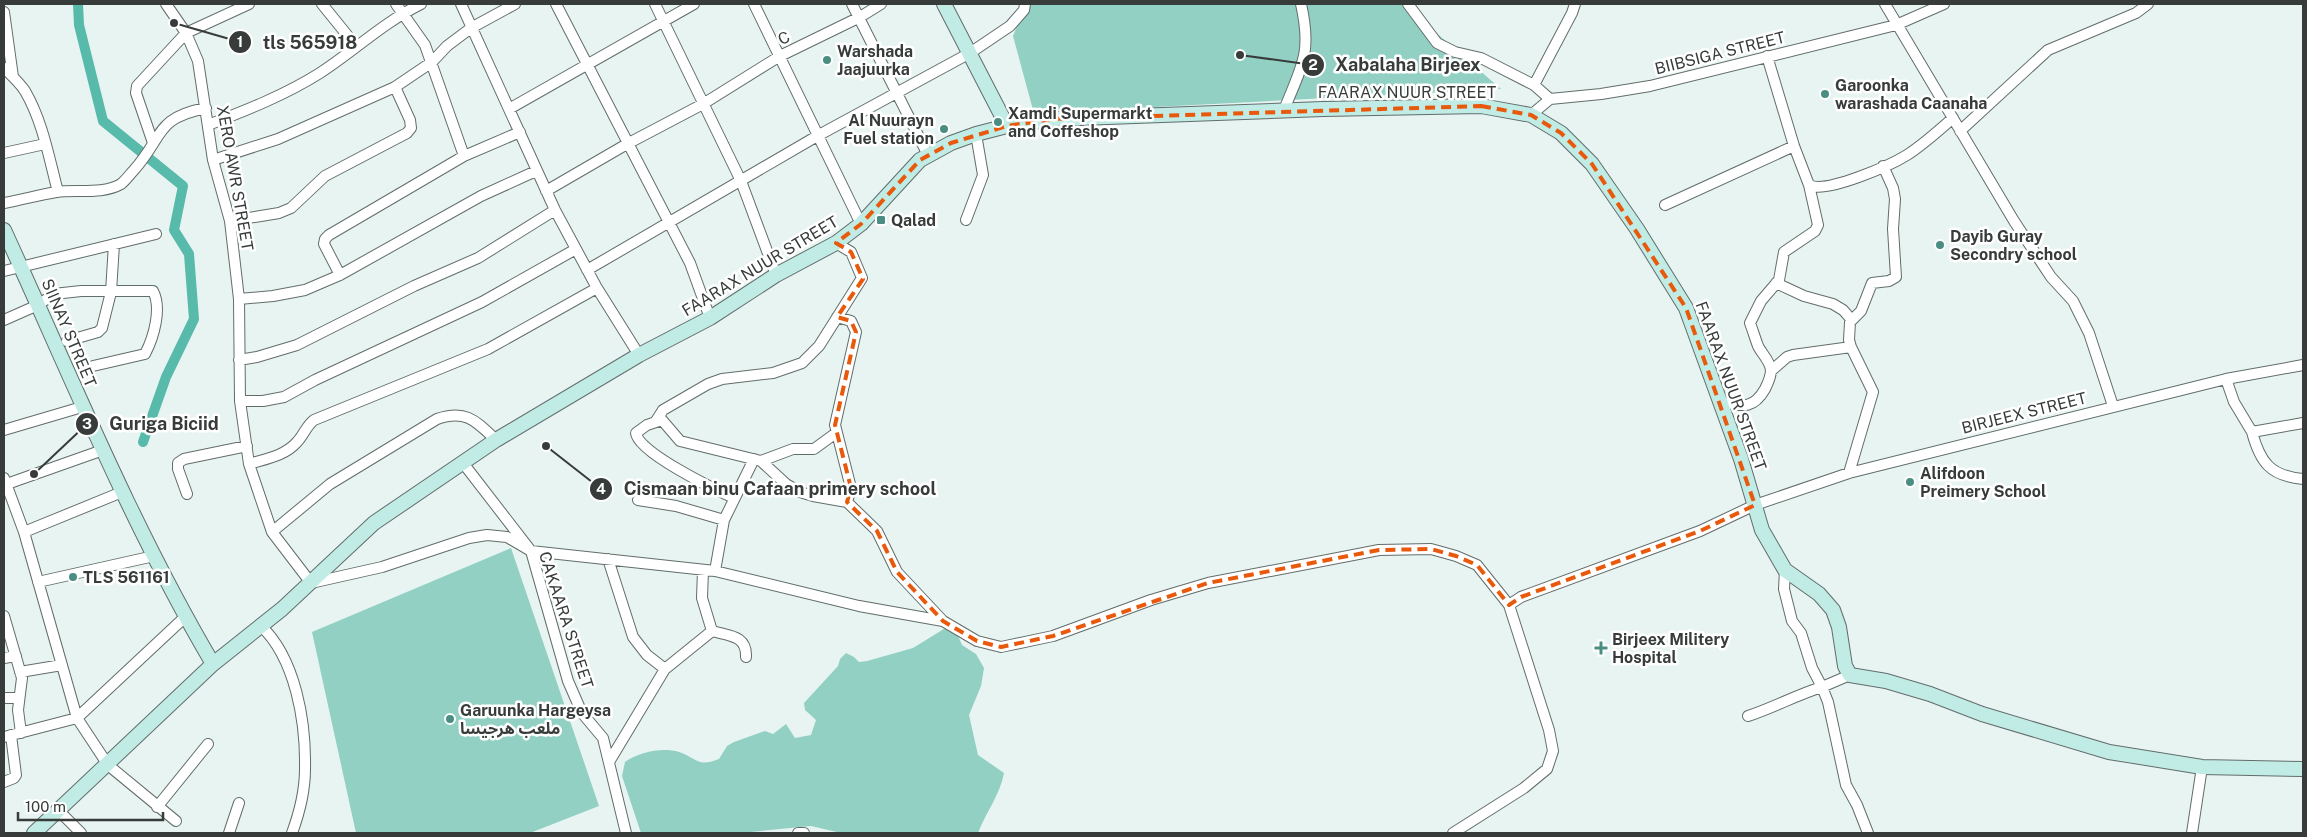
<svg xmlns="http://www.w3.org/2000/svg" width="2307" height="837" font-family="'Public Sans','Noto Sans Arabic',sans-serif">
<rect width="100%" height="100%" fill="#e8f4f2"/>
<path fill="#92d0c4" d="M1023,4H1403L1501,89L1135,108L1033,110L1013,36L1024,10Z
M511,548L599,806L530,833H356L312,632Z
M947,627L955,629L962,645L976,654L984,668L981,686L969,715L978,755L1004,773C1000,795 986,812 978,833H841L811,826L740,833H641L622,776L625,762C639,752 663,747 679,752C696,757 696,768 719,759L727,746L734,742L765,731L773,734L786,724L795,738L811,735L816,720L805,710L804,703L838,666L840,659L846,653L854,657L859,662L867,661L913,648Z"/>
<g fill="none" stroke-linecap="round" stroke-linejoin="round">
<path stroke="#57baab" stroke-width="10" d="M78,4L79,25L103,121L183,186L174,230L189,254L194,319L166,377L143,442"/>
<defs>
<path id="street" d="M166,4L186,33L198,61L213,160L230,221L239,299L240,401L249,464L272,532L311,583L382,567L469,538L487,535L507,537L531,551L715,571L859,606L943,621L977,641L1001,647L1053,636L1151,600L1208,583L1379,550L1431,549L1456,556L1477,565L1509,605L1549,730L1553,751L1547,769L1524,788L1453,833
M322,4L356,46
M396,4L425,45L464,156
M461,4L555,210L597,288L639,355
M556,4L690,263L710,318
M655,4L741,181L776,275
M754,4L861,224
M852,4L928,155
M1408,4L1437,43L1455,52L1481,58L1534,85L1550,99
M1885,4L2014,221L2051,277L2073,301L2089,333L2113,406
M4,12L13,77
M4,68C11,75 20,83 25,91C43,122 49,158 58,192
M1534,85L1572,13L1575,4
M1550,99L1601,94L1650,86L1896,25L1944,4
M509,109L694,4
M1284,110C1302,65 1312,53 1301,4
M1531,115L1550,99
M208,125C247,110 285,95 320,73C354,51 384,22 421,4
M1960,131L2048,50L2136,13L2148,4
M153,143L136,93L137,86L186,33L249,4
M4,153L45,144
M213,160L278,139L395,87L432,62L447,46L471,28L515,4
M1809,185C1826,194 1891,165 1907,155C1924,144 1938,131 1953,118
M546,191L627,144L703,104L780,56L860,17L881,4
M4,203C21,200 39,195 56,192C76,189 102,195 121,184C126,180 130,174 134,170C164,136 155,118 206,108
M1665,205L1794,146
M966,220L983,175L976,134
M230,221L279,213L291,208L325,176L407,133L411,128L410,120L395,87
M587,270L819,135L970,53L1010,26L1024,10L1025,4
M4,271L156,234
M340,275L324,244L325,239L329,235L464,156L520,132
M1776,283L1804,296L1833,304L1843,310L1851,319
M239,299L273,296L305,290L340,275L481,196L536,171
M837,317L851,321L856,332L835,425L851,488L847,502
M4,320L38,305L54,294L81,291H153C162,308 154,337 145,354L93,366
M67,341L98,332L102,328L111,292L114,244
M239,360L257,357L297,345L414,286L478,258L555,210
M1771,371L1787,357L1793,355L1851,347
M2226,379L2234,402L2252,432L2303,423
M240,401H263L284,397L315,380L482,302L576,249
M1721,402C1742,406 1753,410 1765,389C1768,383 1771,377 1771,370C1770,361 1762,354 1758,346C1755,338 1753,331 1750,323L1761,301L1779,280L1784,252L1815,231L1818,225L1809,185L1794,146L1767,56
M656,421L663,410L708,384L722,379L773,373L802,363L819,346L862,278L851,252L836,243
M4,430L82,407
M2252,432C2260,462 2270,476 2303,479
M761,461L793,449H814L836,433
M463,463L531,551L568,681L582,713L603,738L626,833
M249,464C265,459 285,456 297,442C304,435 306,426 314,420L488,349L597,288
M1849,473L1873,392L1851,347L1849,340L1850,322L1861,311L1872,283L1889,281L1896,277L1893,229L1895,199L1893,188L1883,166
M4,478L24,532L77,718L108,765L176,821
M4,485L103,450
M187,494L178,469V463L184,459L247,446
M734,498C716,490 637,452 636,433L647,425L662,420L680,441L761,461L786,484L800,492L813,496L847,502L877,531L897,572L943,621
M638,500L676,506L724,520
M24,532L122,492
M272,532L330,484L437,419C466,409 476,421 496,440
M608,559L633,637L647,655L665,669
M715,571L724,520L754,459
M38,582L154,556
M1509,605L1521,597L1700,531L1755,505L1849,473L2226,379L2303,365
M4,616L22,678L18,710L21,733
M260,625C296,658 306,723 305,769C305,790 299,814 292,833
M712,631C729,636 747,635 746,657
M4,658L16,656
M20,672L62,665
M1850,675L1822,687L1828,702L1846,785L1857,805L1868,833
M4,698H18
M1748,716C1773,708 1796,695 1822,687L1812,668L1801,633L1792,621L1784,589L1785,570
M4,737L77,718L185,617
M609,762L665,669L712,631L702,598L703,570
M4,782L14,778L16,775L11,735
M157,807L208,744
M59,811L81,833
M229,833L239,803
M798,833H804
M2192,833L2202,767"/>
<path id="secondary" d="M944,4L1007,126
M4,230C71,376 131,525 213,664
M34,833L213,664L282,609L374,523L496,440L639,355L710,318L776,275L836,243L861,224L920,160L951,143L976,134L1007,126L1053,119L1323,109L1481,106L1531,115L1561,133L1592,164L1637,229L1686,308L1741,459L1762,530L1785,570L1819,594L1833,610L1839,627L1845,666L1850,675L1886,681L1930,694L1982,714L2109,752L2202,767L2303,769"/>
</defs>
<use href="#street" stroke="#626d6b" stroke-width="12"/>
<use href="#secondary" stroke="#626d6b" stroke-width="16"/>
<use href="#street" stroke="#fff" stroke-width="10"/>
<use href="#secondary" stroke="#c1ebe5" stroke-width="14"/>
</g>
<path fill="none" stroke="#e8590c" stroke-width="4" stroke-dasharray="10 6" stroke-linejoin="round" d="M1481,106L1531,115L1561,133L1592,164L1686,308L1755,505L1700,531L1521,597L1509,605L1477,565L1456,556L1431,549L1379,550L1208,583L1053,636L1001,647L977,641L943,621L897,572L877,531L847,502L851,488L835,425L856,332L851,321L837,317L863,279L851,252L836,243L861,224L920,160L951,143L1007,126L1053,119Z"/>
<g fill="#4a8e83" stroke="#fff" stroke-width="2">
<circle cx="827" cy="60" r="5"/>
<circle cx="1825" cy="94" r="5"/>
<circle cx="998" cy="122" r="5"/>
<circle cx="944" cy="129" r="5"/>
<rect x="876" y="215" width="10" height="10" rx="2.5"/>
<circle cx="1940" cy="245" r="5"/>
<circle cx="1910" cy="482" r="5"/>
<circle cx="73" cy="577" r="5"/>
<path d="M1598.5 640.5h5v5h5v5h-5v5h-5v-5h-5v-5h5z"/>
<circle cx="450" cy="719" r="5"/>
</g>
<g text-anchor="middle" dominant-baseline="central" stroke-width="5" stroke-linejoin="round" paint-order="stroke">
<g font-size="16" fill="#373c3b" stroke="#fff">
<text transform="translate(784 38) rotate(-27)">C</text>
<text transform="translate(1720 53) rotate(-14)">BIIBSIGA STREET</text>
<text x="1407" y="92">FAARAX NUUR STREET</text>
<text transform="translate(235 178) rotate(80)">XERO AWR STREET</text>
<text transform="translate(760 266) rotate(-31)">FAARAX NUUR STREET</text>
<text transform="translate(69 333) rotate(67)">SIINAY STREET</text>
<text transform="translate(1731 386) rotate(70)">FAARAX NUUR STREET</text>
<text transform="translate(2024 413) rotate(-14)">BIRJEEX STREET</text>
<text transform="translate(566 620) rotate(72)">CAKAARA STREET</text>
</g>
<g font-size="16" font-weight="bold" fill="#373c3b" stroke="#fff" text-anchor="start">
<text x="837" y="51">Warshada<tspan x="837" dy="18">Jaajuurka</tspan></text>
<text x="1835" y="85">Garoonka<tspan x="1835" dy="18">warashada Caanaha</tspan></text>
<text x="1008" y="113">Xamdi Supermarkt<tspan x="1008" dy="18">and Coffeshop</tspan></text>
<text x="934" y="120" text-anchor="end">Al Nuurayn<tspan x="934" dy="18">Fuel station</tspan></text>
<text x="891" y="220">Qalad</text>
<text x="1950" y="236">Dayib Guray<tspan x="1950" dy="18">Secondry school</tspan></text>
<text x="1920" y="473">Alifdoon<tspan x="1920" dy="18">Preimery School</tspan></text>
<text x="83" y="577">TLS 561161</text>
<text x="1612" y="639">Birjeex Militery<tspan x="1612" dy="18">Hospital</tspan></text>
<text x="460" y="710">Garuunka Hargeysa<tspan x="460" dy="18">ملعب هرجيسا</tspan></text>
</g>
</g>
<path fill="none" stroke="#373c3b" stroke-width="2" d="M174 23L240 42M1240 55L1313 65M34 474L87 424M546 446L601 489"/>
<g fill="#373c3b" stroke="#fff" stroke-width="2">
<circle cx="174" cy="23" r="5"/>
<circle cx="1240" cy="55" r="5"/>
<circle cx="34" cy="474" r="5"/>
<circle cx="546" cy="446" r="5"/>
<circle cx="240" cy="42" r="12"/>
<circle cx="1313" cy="65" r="12"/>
<circle cx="87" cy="424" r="12"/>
<circle cx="601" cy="489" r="12"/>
</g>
<g font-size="15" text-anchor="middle" font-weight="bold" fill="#fff">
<text x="240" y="47">1</text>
<text x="1313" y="70">2</text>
<text x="87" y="429">3</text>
<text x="601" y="494">4</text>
</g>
<g font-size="18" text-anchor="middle" font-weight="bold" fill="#373c3b" stroke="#fff" stroke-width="5" stroke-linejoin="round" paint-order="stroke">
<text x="310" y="49">tls 565918</text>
<text x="1408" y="71">Xabalaha Birjeex</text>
<text x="164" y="430">Guriga Biciid</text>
<text x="780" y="495">Cismaan binu Cafaan primery school</text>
</g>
<rect width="2307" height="837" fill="none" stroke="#373c3b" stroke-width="10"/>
<path d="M18 812v8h145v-8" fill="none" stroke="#373c3b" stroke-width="2.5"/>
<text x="25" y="812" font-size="15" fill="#373c3b" stroke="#ffffff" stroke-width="4" paint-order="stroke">100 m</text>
</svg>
